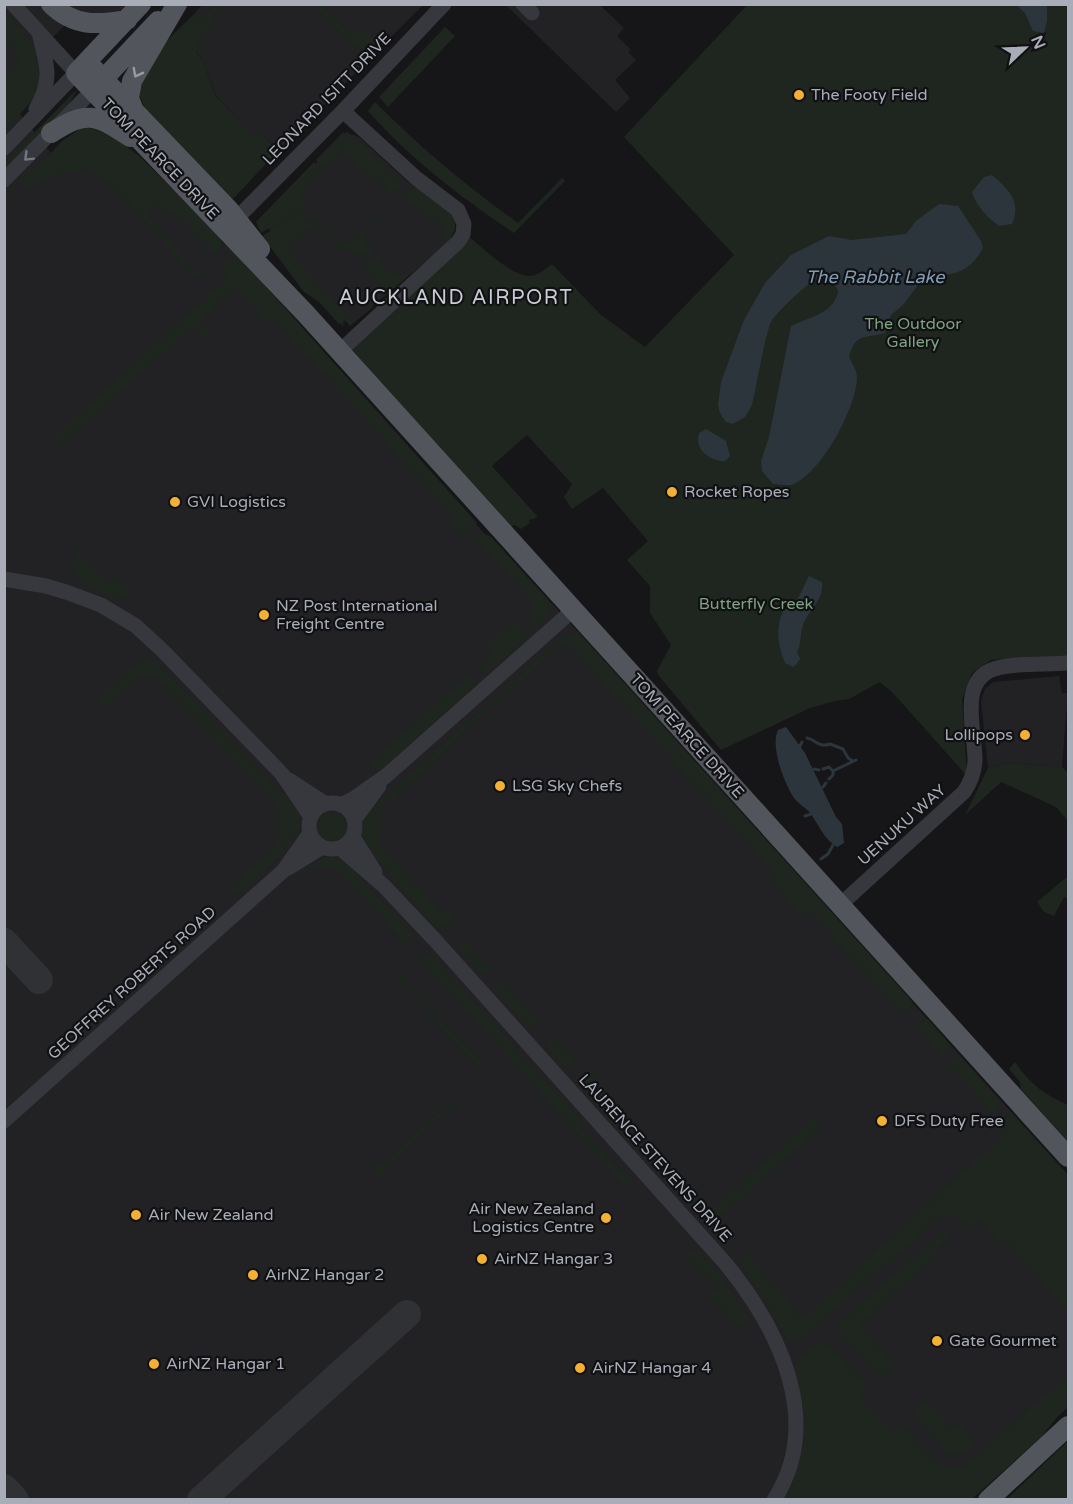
<svg xmlns="http://www.w3.org/2000/svg" width="1073" height="1504" font-family="'Varela Round',sans-serif">
<rect width="100%" height="100%" fill="#161618"/>
<path fill="#222225" d="M203,4L423,5L278,151L260,131L253,137L215,94L203,62L196,50L194,14Z
M5,5H129L112,17L75,16L39,50L40,92L20,114L51,153L62,141L138,155L218,234L222,242L233,250L484,533L491,537L580,634L1068,1175V1407L1058,1416L1041,1437L972,1499L5,1500Z
M506,5H600L624,28L617,36L631,50L628,52L636,60L615,80L630,98L616,112Z
M348,133L359,137L408,182L454,215L455,229L449,242L350,325L338,314L263,222L342,134Z
M1059,676L1062,693H1068L1062,767L1007,763L988,768L981,701L985,689L993,682Z"/>
<path fill="#1e261f" d="M216,5H234L218,7L208,30H203L196,51L203,62L215,95L253,136L260,131L278,151L230,202L147,115L139,94V77L154,53L194,14L201,20Z
M314,5H322L352,34L360,28L382,43L368,58Z
M747,5H1068V656L991,660L972,673L962,699L967,776L893,693L880,682L849,699L835,701L810,708L721,750L659,676L657,671L671,645L650,613V586L627,560L648,541L603,488L572,509L564,497L572,484L527,435L492,466L538,517L529,520L530,523L521,529L515,525L509,527L352,349L469,237C483,248 513,277 530,276C539,275 546,269 552,264L600,314L645,347L734,255L624,137Z
M5,14L10,17L39,51L40,92L5,130V76H6L19,64L17,52L5,39Z
M445,27L455,36L388,107L379,97Z
M75,91L76,92L69,104L11,165L8,160Z
M375,102C419,146 467,187 518,223L562,178L565,181L514,233C462,198 409,158 368,111Z
M83,127C104,129 121,142 138,155L218,234L222,242L221,251L214,256L183,220L155,206L146,214L201,276L195,279L125,199L101,176L84,170L68,172L27,188L20,182L5,197V193L51,153L62,141Z
M344,131L339,156L324,169L316,160Z
M346,131L403,183L388,195L386,193L387,187L366,175L346,154L341,159Z
M314,162L322,171C308,183 295,188 306,207L261,233L256,222Z
M417,186L454,215L455,229L447,243L440,236L445,230L406,199L401,204V197Z
M307,209L334,240L336,239L345,243L351,240L378,215L380,218L364,234C362,243 370,248 375,254L370,258L362,251L355,257L348,249L342,254L304,211Z
M302,212L312,224L287,248L353,322L371,306L368,301L373,307L350,326L345,320L343,322L344,326L338,323L319,302L304,292L262,236Z
M233,250L477,523L463,537L450,522L454,517L273,319L266,323L236,288L200,320L211,334L205,340L193,327L62,445L54,436L227,279L223,271V265L231,257Z
M426,254L429,255L427,259L388,293L380,291L381,286L361,264L367,258L371,262L377,256L392,274L401,276L418,264Z
M484,533L491,537L547,599C552,613 545,619 535,629L527,618L533,613V603L476,539Z
M78,550L108,583L117,575L130,590L127,596L117,600L82,584L76,577L70,563Z
M512,622H516L529,635L487,673L479,666L493,652L486,643Z
M580,634L911,1000L913,1004L904,1014L889,1000L809,911L802,916L769,880L775,874L709,801L507,982L506,981L708,800L568,645L563,644L555,650L382,808L380,846L443,914L448,910L455,919L449,925L436,928L365,846C359,828 358,823 371,809L563,637Z
M148,657L154,660L293,804L299,815L300,833L291,839L279,856L242,891L234,892L229,887L279,843V805L154,676L138,677L105,707L102,709C98,705 97,699 100,695L141,659Z
M470,674L477,683L379,772L368,763Z
M1007,763L1062,767L1068,773V821L1056,807L1001,782L965,815L988,768Z
M317 827a15 15 0 1 1 30 0a15 15 0 1 1-30 0Z
M323,857H333L346,862L413,935L405,943L335,867L314,868L311,870L308,867Z
M1068,876V899L1064,897L1054,916L1044,912L1037,902Z
M464,938L492,970L481,974L458,949Z
M430,954L436,959L581,1120L582,1131L621,1172H625L634,1180L626,1188L420,959L424,955Z
M406,974L410,976L405,981L484,1066L480,1070L402,984L396,988V981Z
M500,979L540,1022V1023L528,1027L494,990Z
M928,1019L951,1046L949,1050L937,1061L935,1059L941,1054L915,1025Z
M551,1035L574,1059L578,1057L579,1059L571,1065L565,1066L547,1047Z
M961,1057L999,1100V1104L992,1112L987,1114L986,1106L952,1068L945,1073L944,1071L955,1059Z
M1015,1062C1029,1083 1045,1095 1068,1105V1142L1021,1089L1020,1082L1009,1069Z
M592,1069L596,1072L591,1078L640,1132L642,1135L634,1144L582,1087V1079Z
M454,1099L457,1103L383,1170L388,1176L384,1177L377,1175L372,1167L374,1160L380,1166Z
M1011,1113L1068,1175V1311L1004,1239L1000,1243L981,1221L975,1226L969,1227C957,1212 944,1214 930,1225L802,1339L792,1342L786,1338L763,1296L740,1262L747,1253L786,1296L801,1319L996,1142L1002,1135L996,1127Z
M814,1117L821,1127L718,1220L732,1236L723,1245L707,1225V1216L710,1211Z
M648,1143L701,1201L692,1209L642,1152Z
M943,1230L947,1232L949,1236L934,1251L937,1255L860,1325L895,1365L886,1375L879,1376L842,1337L839,1327L842,1321Z
M678,1248L704,1257L727,1284L748,1318L739,1328L709,1295L718,1288Z
M818,1343H825L830,1347L867,1385V1390L860,1396L892,1431L902,1424C914,1436 940,1472 957,1468C961,1468 966,1464 970,1462L1068,1375V1407L1058,1416L1041,1437L972,1499H785C800,1471 807,1441 803,1408C802,1397 794,1377 796,1366C797,1356 810,1349 818,1343Z
M926,1399L953,1429L960,1424L974,1439L975,1443C966,1452 959,1460 946,1451L914,1416L915,1411Z
M1068,1441V1499L1006,1500Z"/>
<path fill="#2c353c" d="M1017,5H1047V21L1044,33L1033,31L1025,13Z
M992,175C1008,189 1022,201 1012,224L999,226C987,217 977,207 972,192L984,177Z
M939,204L958,206L981,241L983,248C969,274 952,275 924,277L904,304L891,315L885,333C864,339 856,332 849,357C852,363 857,371 857,378C856,408 821,475 791,485C786,486 778,484 773,484L762,471L761,461L769,437L791,326C808,318 837,312 838,290C834,283 829,277 820,278C811,279 773,315 770,324C762,350 758,379 752,405L745,417L733,424L726,422L720,413L718,405L721,382L744,320L765,283L791,255L829,236L852,240L906,234L916,221Z
M706,429L726,441L730,456L725,461C709,461 694,449 699,433Z
M809,576L822,582C824,603 806,610 802,629C800,638 801,644 797,652L800,659L796,665L793,667L785,663C778,646 775,629 783,611C799,603 801,591 809,576Z
M786,727L805,753L836,817L842,824L844,843L837,847C825,840 819,826 811,814C806,807 798,804 794,798C784,783 770,746 778,730Z"/>
<g fill="none" stroke-linecap="round" stroke-linejoin="round">
<path stroke="#2c353c" stroke-width="3" d="M807,738C817,740 818,748 830,744L843,749L848,758L853,761
M800,746L802,742
M814,769L819,770
M823,769L829,767L833,771
M829,779L833,775V771L856,760
M823,787L826,783
M805,816L811,814
M821,859L828,854L833,845"/>
<path stroke="#303135" stroke-width="28" d="M4,942L39,980
M4,1488L15,1500
M201,1500L407,1314"/>
<path stroke="#37383d" stroke-width="15" d="M523,4L532,13
M36,109C52,81 48,67 40,37
M4,148L76,73L13,4
M4,180L93,90
M236,219L343,111L444,4
M340,351L458,242L463,234L464,224L458,210L416,178L343,111
M4,579L46,586L66,592L101,605L136,626L163,651L282,774L311,817
M289,780L326,804
M309 826a23 23 0 1 1 46 0a23 23 0 1 1-46 0Z
M341,805L356,797L386,776L573,610
M354,820L379,786
M353,837L375,872
M340,848L384,886L434,939L726,1264C778,1328 825,1421 774,1500
M288,868L322,847
M840,905L964,792C970,783 974,773 975,762C976,734 957,681 994,669C1017,662 1045,665 1068,663
M4,1121L283,871L310,833"/>
<path stroke="#53555c" stroke-width="20" d="M51,4C74,27 97,25 127,20
M141,4L76,73L306,314L1068,1157
M87,62L229,210L260,249
M96,87L158,21
M134,111L129,98L132,81L177,4
M51,133C87,110 95,114 130,137
M988,1500L1068,1426"/>
</g>
<defs><path id="oneway-chevron" d="M-2-3.5L2.5 0L-2 3.5" fill="none" stroke-width="1.6" stroke-linecap="round" stroke-linejoin="round" transform="scale(1.5)"/></defs>
<use stroke="#979ba6" href="#oneway-chevron" transform="translate(137 73) rotate(118)"/>
<use stroke="#757881" href="#oneway-chevron" transform="translate(28 157) rotate(135)"/>
<g fill="#f2b134" stroke="#111113" stroke-width="2">
<circle cx="799" cy="95" r="6"/>
<circle cx="672" cy="492" r="6"/>
<circle cx="175" cy="502" r="6"/>
<circle cx="264" cy="615" r="6"/>
<circle cx="1025" cy="735" r="6"/>
<circle cx="500" cy="786" r="6"/>
<circle cx="882" cy="1121" r="6"/>
<circle cx="136" cy="1215" r="6"/>
<circle cx="606" cy="1218" r="6"/>
<circle cx="482" cy="1259" r="6"/>
<circle cx="253" cy="1275" r="6"/>
<circle cx="937" cy="1341" r="6"/>
<circle cx="154" cy="1364" r="6"/>
<circle cx="580" cy="1368" r="6"/>
</g>
<g text-anchor="middle" dominant-baseline="central" stroke-width="4.5" stroke-linejoin="round" paint-order="stroke">
<g font-size="16" fill="#a8adb8" stroke="#111113" text-anchor="start">
<text x="811" y="95">The Footy Field</text>
<text x="684" y="492">Rocket Ropes</text>
<text x="187" y="502">GVI Logistics</text>
<text x="276" y="606">NZ Post International<tspan x="276" dy="18">Freight Centre</tspan></text>
<text x="1013" y="735" text-anchor="end">Lollipops</text>
<text x="512" y="786">LSG Sky Chefs</text>
<text x="894" y="1121">DFS Duty Free</text>
<text x="594" y="1209" text-anchor="end">Air New Zealand<tspan x="594" dy="18">Logistics Centre</tspan></text>
<text x="148" y="1215">Air New Zealand</text>
<text x="494" y="1259">AirNZ Hangar 3</text>
<text x="265" y="1275">AirNZ Hangar 2</text>
<text x="949" y="1341">Gate Gourmet</text>
<text x="166" y="1364">AirNZ Hangar 1</text>
<text x="592" y="1368">AirNZ Hangar 4</text>
</g>
<g font-size="16" fill="#a8adb8" stroke="#111113">
<text transform="translate(327 99) rotate(-46)">LEONARD ISITT DRIVE</text>
<text transform="translate(160 159) rotate(46)">TOM PEARCE DRIVE</text>
<text transform="translate(687 736) rotate(48)">TOM PEARCE DRIVE</text>
<text transform="translate(902 825) rotate(-42)">UENUKU WAY</text>
<text transform="translate(132 983) rotate(-42)">GEOFFREY ROBERTS ROAD</text>
<text transform="translate(655 1158) rotate(48)">LAURENCE STEVENS DRIVE</text>
</g>
<g font-size="16" fill="#7fa381" stroke="#111113">
<text x="913" y="324">The Outdoor<tspan x="913" dy="18">Gallery</tspan></text>
<text x="756" y="604">Butterfly Creek</text>
</g>
<g font-size="18" font-style="italic" fill="#7f9bb3" stroke="#111113">
<text x="875" y="277">The Rabbit Lake</text>
</g>
<g font-size="20" letter-spacing="1.5" fill="#c9ccd4" stroke="#111113">
<text x="456" y="298">AUCKLAND AIRPORT</text>
</g>
</g>
<rect width="1073" height="1504" fill="none" stroke="#a8adb8" stroke-width="12"/>
<g transform="translate(1025 48) rotate(67)" stroke="#111113" stroke-width="4.5" paint-order="stroke">
<path d="M0-4.5L10 22L0 15L-10 22Z" fill="#a8adb8"/>
<text y="-9" font-size="16" font-weight="bold" text-anchor="middle" fill="#a8adb8">N</text>
</g>
</svg>
